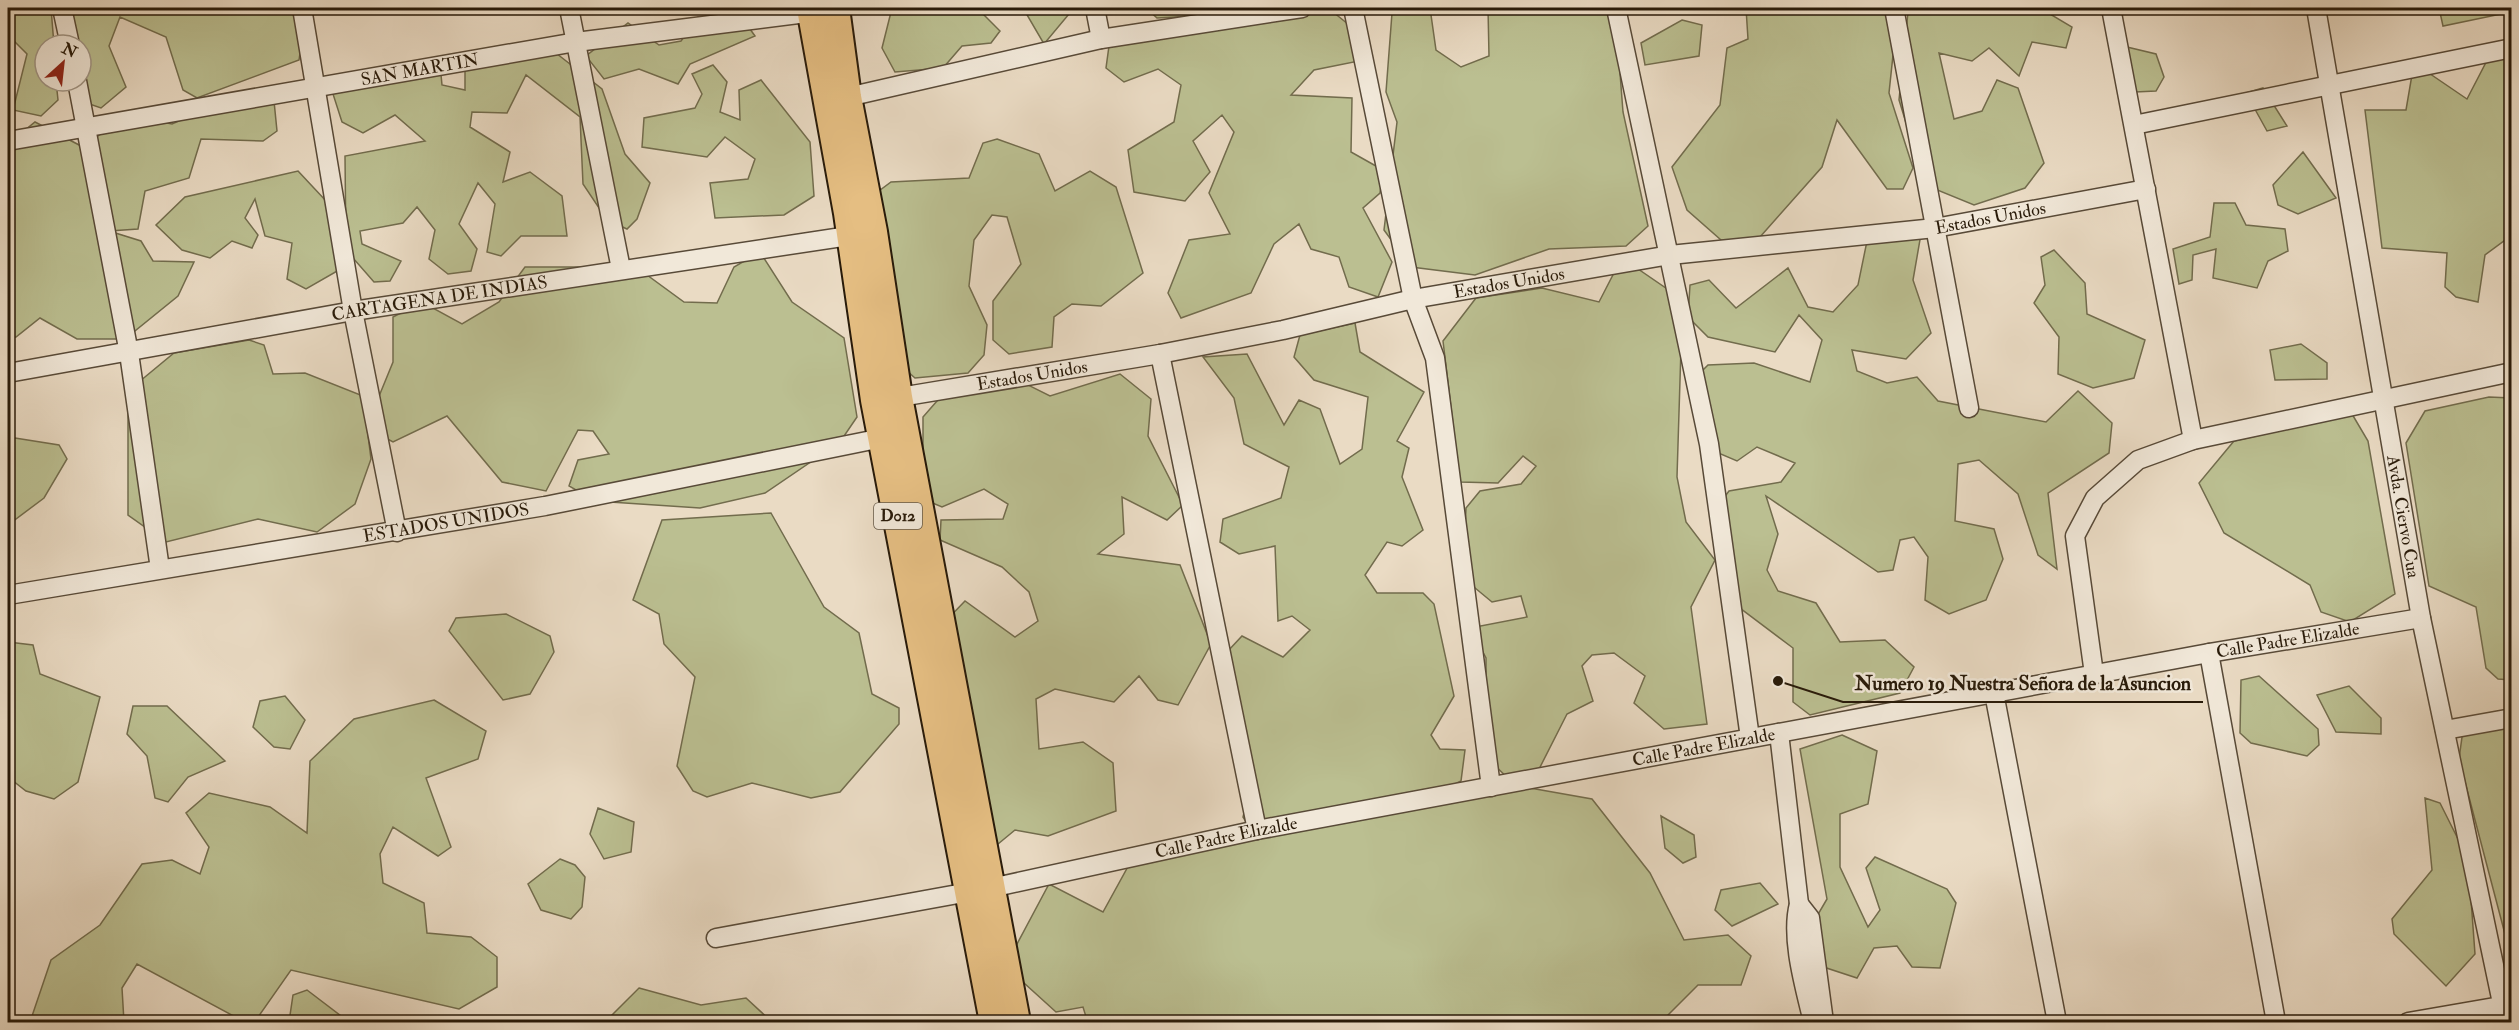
<svg xmlns="http://www.w3.org/2000/svg" width="2519" height="1030" font-family="'IM FELL Double Pica',serif">
<rect width="100%" height="100%" fill="#eadbc4"/>
<filter id="stains"><feTurbulence type="fractalNoise" baseFrequency=".00333" numOctaves="4"/><feColorMatrix values="0 0 0 0 .2 0 0 0 0 .09 0 0 0 0 .02 0 0 0 .5 -.17"/></filter>
<radialGradient id="worn" r=".72"><stop offset=".6" stop-color="#630" stop-opacity="0"/><stop offset="1" stop-color="#630" stop-opacity=".3"/></radialGradient>
<path fill="#bbbf91" stroke="#726c4d" stroke-width="1.5" d="M8,8H51L54,45H45V81H56L58,100L41,116L13,110L27,54L8,35Z
M61,8H302L305,20L299,60L197,98L183,90L166,37L120,17L109,46L126,87L101,108L72,98L81,81V45H66Z
M892,8H977L1000,31L991,43L962,46L943,68L895,72L882,48Z
M1023,8H1074L1044,44Z
M1146,8H1222L1211,15L1157,18Z
M1396,8H1430L1436,50L1461,67L1489,56L1488,8H1615L1623,112L1648,226L1626,246L1549,249L1475,275L1411,267L1384,230L1397,122L1386,92L1392,13Z
M1746,8H1898L1889,93L1913,168L1903,189H1887L1837,120L1822,167L1752,246L1729,247L1687,210L1672,167L1720,105L1727,48L1748,39Z
M1905,8H2040L2072,27L2066,48L2032,42L2019,76L1989,48L1972,61L1939,53L1954,119L1982,111L1997,80L2018,88L2044,163L2025,188L1974,205L1925,185L1899,100L1908,12Z
M2439,8H2511V12L2443,26Z
M1263,12H1333L1364,37V60L1314,70L1291,95L1352,98L1351,152L1383,170L1380,193L1363,208L1392,262L1378,297L1349,287L1339,257L1311,249L1299,224L1274,244L1251,293L1181,318L1168,293L1189,240L1230,234L1209,193L1234,132L1222,115L1193,141L1210,172L1185,201L1134,192L1128,150L1174,122L1181,85L1158,69L1124,82L1106,68L1109,46Z
M698,17L742,18L755,36L690,64L678,84L639,69L604,79L586,56L628,23L659,45L681,41Z
M1682,20L1702,25L1699,56L1645,65L1641,43Z
M543,43L602,89L625,154L650,183L637,219L627,229L607,220L583,184L580,117L526,75L507,113L472,112L470,127L510,152L503,182L530,172L562,196L567,236H521L501,256L487,252L495,204L478,183L459,224L477,249L471,271L448,274L429,259L435,230L417,207L403,223L360,231L362,244L401,261L390,281L374,282L346,250L345,156L425,141L395,115L363,133L342,122L333,94L347,76L440,64L442,85L465,90V54Z
M2127,47L2156,54L2164,77L2156,91L2135,92Z
M2493,49L2511,55V245L2504,241L2485,255L2478,302L2456,297L2445,287L2447,253L2382,248L2365,110H2406L2414,63L2467,99Z
M713,65L727,82L720,112L740,120L739,90L761,80L810,142L814,196L784,215L715,218L710,183L748,179L755,159L725,137L707,157L642,147L644,118L695,108L702,94L692,74Z
M2263,88L2287,126L2267,131L2246,93Z
M234,97L274,101L277,131L263,141L201,139L189,178L145,191L138,229L109,231L141,241L153,261L194,262L178,296L125,339H77L40,318L16,337L8,338V144L35,122L83,147L126,115L172,124Z
M997,139L1039,154L1055,191L1090,171L1116,187L1143,273L1101,306L1072,304L1054,317L1052,347L1009,354L993,340V301L1021,264L1007,217L992,215L974,240L969,286L987,325L984,355L968,373L915,378L898,363L860,205L891,182L969,178L983,143Z
M2303,152L2336,198L2298,214L2278,205L2273,185Z
M298,171L342,218L339,270L306,289L287,279L292,243L265,236L255,199L245,218L258,235L252,248L232,241L210,258L182,250L156,225L185,197Z
M2214,203H2235L2246,225L2285,229L2288,251L2268,261L2257,288L2213,278L2216,249L2193,255L2192,280L2179,284L2173,249L2210,237Z
M1901,222L1921,234L1913,280L1931,333L1906,359L1852,350L1857,371L1887,383L1917,377L1938,401L2046,422L2078,391L2112,423L2109,453L2048,493L2057,569L2038,555L2018,494L1979,460L1958,464L1955,521L1994,529L2003,559L1986,600L1949,614L1925,600L1928,557L1914,537L1900,540L1893,570L1878,572L1766,496L1778,534L1767,570L1778,591L1816,603L1840,642L1885,640L1914,667L1900,693L1810,715L1793,702V648L1728,599L1720,503L1729,491L1781,482L1795,463L1757,447L1737,461L1716,452L1692,381L1708,365L1754,363L1810,382L1822,340L1799,315L1775,352L1708,337L1688,317L1690,285L1709,280L1736,308L1788,268L1808,307L1833,312L1858,285L1867,241Z
M2054,250L2085,283L2087,314L2145,340L2134,378L2093,388L2058,374L2059,337L2034,303L2045,285L2041,257Z
M760,252L792,302L844,338L857,417L840,442L765,493L700,508L595,501L569,486L578,460L609,454L593,431L578,430L546,491L502,482L447,416L393,442L380,435L375,406L393,362V317L422,302L462,324L499,302L525,267H636L684,302L717,303L734,267Z
M1616,269H1638L1673,293L1682,316L1677,477L1686,522L1715,560L1691,607L1707,724L1664,729L1634,703L1645,676L1614,653L1592,655L1582,666L1593,701L1567,714L1534,779L1514,784L1486,757V658L1470,628L1527,617L1521,596L1492,602L1463,578L1466,508L1480,491L1521,484L1536,466L1523,456L1498,483L1460,482L1443,341L1476,298L1542,288L1599,302Z
M1355,323L1360,352L1424,392L1397,441L1409,448L1402,477L1423,530L1402,546L1387,542L1365,575L1377,593H1423L1434,604L1454,696L1431,735L1440,749L1465,750L1461,781L1401,811L1530,788L1592,799L1650,873L1684,940L1728,935L1751,956L1741,985H1698L1661,1022H1079L1087,1020L1083,1007L1056,1012L1013,973L1009,959L1049,884L1103,912L1130,863L1256,837L1243,817L1250,788L1227,652L1242,636L1283,657L1310,630L1292,616L1278,621L1275,546L1239,554L1220,542L1223,519L1281,498L1289,467L1244,444L1234,398L1203,357L1247,354L1284,425L1299,400L1320,409L1340,464L1362,449L1368,397L1314,380L1294,357L1300,335Z
M249,340L264,345L273,374L305,373L363,396L371,459L355,504L317,532L258,519L166,542L128,515V391L174,353Z
M2301,344L2327,363V379L2275,380L2270,350Z
M1120,374L1151,399L1148,436L1183,505L1167,520L1122,497L1124,534L1098,554L1180,565L1211,644L1178,705L1158,700L1139,676L1114,702L1055,689L1036,699L1039,749L1083,742L1113,763L1116,811L1048,836L1015,830L992,849L939,628L965,601L1015,637L1038,621L1029,592L1002,567L940,540L941,520L1003,519L1008,504L984,489L942,507L923,499V417L944,393L1014,378L1050,396Z
M2489,397L2511,398V680L2498,679L2486,668L2476,607L2429,586L2406,443L2425,411Z
M2352,414L2368,441L2395,594L2350,622L2321,612L2310,585L2224,533L2199,483L2234,441Z
M15,438L59,445L67,459L44,498L8,525V443Z
M771,513L824,607L859,633L872,694L899,708V724L840,792L811,798L752,783L707,797L693,791L677,766L695,677L664,644L659,614L633,600L662,520Z
M506,614L550,636L554,652L530,694L503,700L449,631L456,618Z
M8,642L33,645L40,674L100,697L78,782L54,799L26,791L8,777Z
M2259,676L2318,729L2319,745L2307,756L2251,743L2240,733L2241,680Z
M2349,686L2381,718V734L2336,732L2317,695Z
M285,696L305,720L290,749L274,747L253,727L260,701Z
M434,700L486,731L478,759L426,778L451,847L438,856L393,827L380,854L383,883L424,903L427,933L471,937L497,957V987L459,1009L291,970L256,1020H241L137,964L122,988L124,1022H30L51,960L100,925L142,864L172,860L200,874L209,847L186,813L209,793L270,807L307,833L310,761L354,719Z
M133,706H167L225,761L188,777L168,802L155,798L147,756L127,734Z
M2511,724V957L2459,759L2463,730Z
M1842,735L1877,751L1868,804L1840,814V867L1868,927L1880,910L1866,868L1875,857L1947,889L1956,903L1940,968L1912,967L1897,946L1874,948L1857,978L1793,957L1827,899L1800,749Z
M2425,798L2440,803L2468,859L2475,954L2446,986L2394,934L2392,919L2432,870Z
M598,808L634,822L631,852L604,859L590,834Z
M1661,816L1694,835L1696,857L1683,863L1665,848Z
M560,859L575,865L585,877L582,907L571,919L541,910L528,884Z
M1760,883L1778,904L1732,926L1715,910L1721,890Z
M639,988L701,1005L746,998L772,1022H542L547,1018L608,1019Z
M307,990L349,1022H289L293,995Z"/>
<g fill="none" stroke-linecap="round" stroke-linejoin="round">
<defs>
<g id="minor">
<path d="M62,8L70,45"/>
<path d="M302,8L353,311L397,532"/>
<path d="M569,8L621,269"/>
<path d="M1095,8L1101,39"/>
<path d="M1353,8L1413,299L1435,358L1491,787"/>
<path d="M1616,8L1709,444L1750,738"/>
<path d="M1894,8L1969,408"/>
<path d="M2111,8L2193,440"/>
<path id="s1" d="M2316,8L2421,618L2506,1022"/>
<path d="M77,81L129,353L160,569"/>
<path d="M839,99L1101,39L1302,8"/>
<path d="M2134,125L2512,48"/>
<path id="s2" d="M8,141L576,42L822,11"/>
<path d="M1160,354L1257,830"/>
<path id="s3" d="M8,373L353,311L862,234"/>
<path id="s4" d="M888,399L1160,354L1283,330L1413,299L1670,255L1935,228L2146,189"/>
<path id="s5" d="M8,595L545,506L882,438"/>
<path d="M2209,653L2276,1022"/>
<path d="M2094,674L2075,536L2095,498L2138,460L2193,440L2512,372"/>
<path d="M1994,693L2057,1022"/>
<path d="M2445,730L2512,718"/>
<path d="M1779,733L1799,904C1790,938 1805,988 1813,1022"/>
<path d="M1799,904L1810,918L1824,1022"/>
<path id="s6" d="M716,938L991,888L1257,830L2209,653L2421,618"/>
<path d="M2408,1022L2512,1004"/>
</g>
<path id="primary" d="M811,8L848,213L875,400L994,1022
M835,8L847,97L873,232L898,397L1016,1022"/>
</defs>
<use href="#minor" stroke="#584a38" stroke-width="21"/>
<use href="#primary" stroke="#281a09" stroke-width="32"/>
<use href="#minor" stroke="#f1e8d9" stroke-width="18"/>
<use href="#primary" stroke="#e5be82" stroke-width="28"/>
</g>
<g text-anchor="middle" dominant-baseline="central" stroke-width="5" stroke-linejoin="round" paint-order="stroke">
<rect fill="#f1e8d9" stroke="#645847" stroke-width="1.5" x="874" y="503" width="48" height="26" rx="4.5"/>
<g font-size="16" font-weight="bold" fill="#281a09">
<text x="898" y="516">D012</text>
</g>
<g font-size="18" fill="#281a09" stroke="#f1e8d9">
<text stroke="none"><textPath href="#s2" startOffset="418">SAN MARTIN</textPath></text>
<text stroke="none"><textPath href="#s4" startOffset="1118">Estados Unidos</textPath></text>
<text stroke="none"><textPath href="#s4" startOffset="632">Estados Unidos</textPath></text>
<text stroke="none"><textPath href="#s3" startOffset="438">CARTAGENA DE INDIAS</textPath></text>
<text stroke="none"><textPath href="#s4" startOffset="146">Estados Unidos</textPath></text>
<text stroke="none"><textPath href="#s1" startOffset="516">Avda. Ciervo Cua</textPath></text>
<text stroke="none"><textPath href="#s5" startOffset="444">ESTADOS UNIDOS</textPath></text>
<text stroke="none"><textPath href="#s6" startOffset="1600">Calle Padre Elizalde</textPath></text>
<text stroke="none"><textPath href="#s6" startOffset="1006">Calle Padre Elizalde</textPath></text>
<text stroke="none"><textPath href="#s6" startOffset="520">Calle Padre Elizalde</textPath></text>
</g>
</g>
<path fill="none" stroke="#281a09" stroke-width="2" d="M1778 681L1843 702H2203"/>
<circle fill="#281a09" stroke="#f1e8d9" stroke-width="2" cx="1778" cy="681" r="6"/>
<g font-size="20" text-anchor="middle" font-weight="bold" fill="#281a09" stroke="#f1e8d9" stroke-width="5" stroke-linejoin="round" paint-order="stroke">
<text x="2023" y="690">Numero 19 Nuestra Señora de la Asuncion</text>
</g>
<rect width="2519" height="1030" fill="none" stroke="#eadbc4" stroke-width="30"/>
<rect x="9" y="9" width="2501" height="1012" fill="none" stroke="#281a09" stroke-width="3"/>
<rect x="15" y="15" width="2489" height="1000" fill="none" stroke="#281a09" stroke-width="1.5"/>
<g transform="translate(63 63) rotate(27)"><circle r="28" fill="#f1e8d9" stroke="#a19686" stroke-width="1.5"/>
<path d="M0-4.5L10 22L0 15L-10 22Z" fill="#8f2418"/>
<text y="-9" font-size="16" font-weight="bold" text-anchor="middle" fill="#281a09">N</text>
</g>
<rect width="100%" height="100%" filter="url(#stains)"/>
<rect width="100%" height="100%" fill="url(#worn)"/>
</svg>
